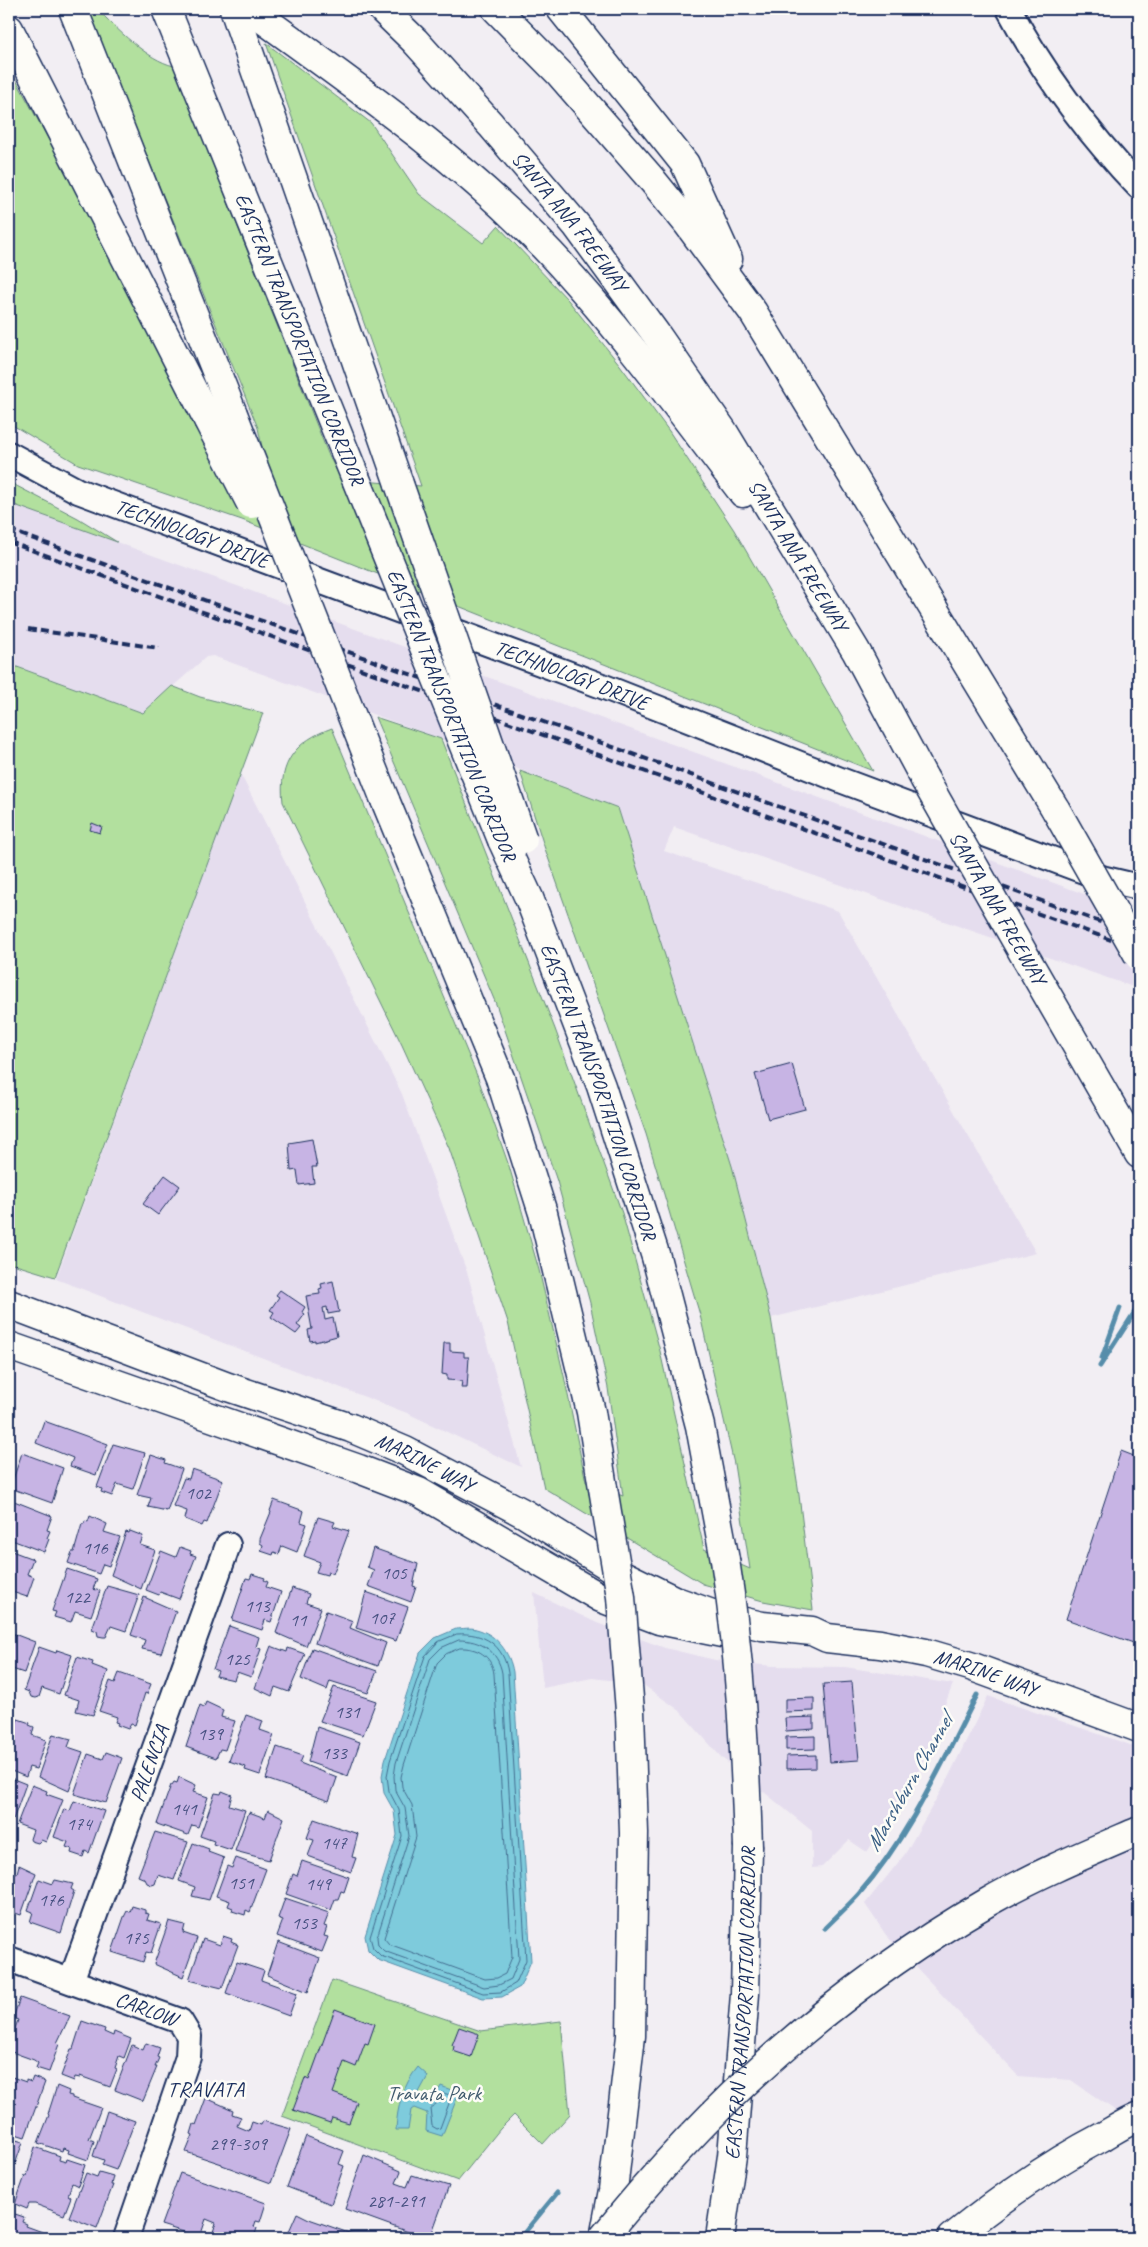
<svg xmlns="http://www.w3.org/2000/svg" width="1148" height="2247" font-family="Caveat,sans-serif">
<rect width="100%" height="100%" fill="#f2eef3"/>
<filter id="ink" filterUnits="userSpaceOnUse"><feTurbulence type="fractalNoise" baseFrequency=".02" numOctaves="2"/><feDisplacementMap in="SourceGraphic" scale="10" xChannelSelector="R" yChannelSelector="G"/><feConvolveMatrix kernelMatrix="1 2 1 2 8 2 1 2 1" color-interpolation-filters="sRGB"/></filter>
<g filter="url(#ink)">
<path fill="#e5ddee" d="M9,503L1139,914V989L674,827L664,851L838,911L1036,1253L771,1318L732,1166L618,808L441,739L213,656L206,657L143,713L9,664Z
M240,773L402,1094L468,1275L521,1467L407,1413L56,1279Z
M534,1593L597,1623L665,1648L715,1660L773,1666L845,1667L953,1684L916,1777L867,1852L849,1840L822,1867L812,1868V1831L722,1758L679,1710L642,1684L592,1678L543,1688Z
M988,1696L1139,1748V2127L1071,2080L1018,2076L886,1935L865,1904L905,1854L947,1780Z"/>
<path fill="#b2e09e" stroke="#66887e" d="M87,9H97C116,28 147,60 174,66L329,456L341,479L421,486L266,43L371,123L419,194L483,243L498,226L568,300L620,365L669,431L734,530L873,771L242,520L78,464L9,423V67L70,179L202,440L262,447L258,428Z
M9,482L78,518L117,542L9,503Z
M9,664L143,713L172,686L200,697L263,713L55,1277L9,1263Z
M375,717L441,739L555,1029L622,1213L660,1351L704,1549L750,1569L734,1464L700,1315L646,1134L544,846L520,771L618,808L732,1166L771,1318L798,1487L813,1610L763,1601L703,1584L544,1488L508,1322L449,1148L402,1045L283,802C278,762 296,741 332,728L478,1078L509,1166L539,1270L564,1376L586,1482L623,1496L608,1388L590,1303L557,1181L496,1004Z
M332,1980L481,2031L561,2021L570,2114L543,2144L514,2115L500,2129L458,2181L282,2116Z"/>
<path fill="#7ecbdc" stroke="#568daa" d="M456,1629C462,1629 471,1627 476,1629C497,1634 510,1653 513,1672L531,1961L520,1987L502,1997L483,1998L378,1960L368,1950L365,1936L397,1835L394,1811L384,1793L382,1776L385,1760L420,1653L435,1638Z
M418,2067L428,2076L417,2096L432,2102L441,2086L459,2093L442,2136L426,2131L427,2113L414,2108L411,2110L408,2130H396C397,2107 403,2085 418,2067Z"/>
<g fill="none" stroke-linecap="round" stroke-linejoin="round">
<path stroke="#436d90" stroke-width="1" d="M457,1634C484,1632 504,1645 508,1673L526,1960L516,1983L501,1992L483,1993L381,1956L373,1948L370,1937L402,1836L399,1810L389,1791L387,1776L390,1761L425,1656L438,1642Z
M459,1640C481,1640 498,1651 502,1673L519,1959L511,1979L499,1985L484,1987L384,1951L378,1945L377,1937L409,1836L405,1808L395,1790L394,1776L396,1763L430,1659L441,1648Z
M460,1648C477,1647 492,1656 494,1674L512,1957L505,1974L497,1978L485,1979L389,1944L384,1938L416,1837L412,1805L402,1787L401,1777L404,1765L437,1663L446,1654Z
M443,2093L450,2095L451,2098L440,2128L437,2129L432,2126L430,2108L436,2104Z"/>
<path stroke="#568daa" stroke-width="5" d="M1102,1358L1120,1308
M1100,1366L1136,1310
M825,1928C836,1917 847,1907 858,1895C909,1837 942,1763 977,1695
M520,2238L557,2193"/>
</g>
<path fill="#c7b4e4" stroke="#1b2f5e" d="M92,823L102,827L100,833L90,830Z
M792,1064L805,1109L768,1119L755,1074Z
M312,1139L317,1167H312L314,1183L299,1185L297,1170L291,1171L289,1143Z
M165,1175L180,1186L158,1215L143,1204Z
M333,1281L339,1312L328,1314L327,1307L323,1308L325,1320L333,1318L337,1336L315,1342V1340L310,1341L308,1330L312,1329L306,1296L320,1294L319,1289L322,1288L321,1284Z
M280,1290L305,1307L302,1312L305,1314L297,1325L301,1328L296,1334L271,1317L274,1312L270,1310L279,1297L276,1295Z
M444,1343H450V1351L464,1352V1357H469L467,1388H461L462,1381L447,1380V1375L442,1374Z
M44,1421L108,1444L96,1475L70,1466L73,1458L36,1443Z
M113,1444L145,1453L133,1489L117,1484L112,1496L101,1492L102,1489L97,1487Z
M1121,1451L1139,1458V1645L1066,1619Z
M22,1453L63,1468L52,1503L10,1488Z
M151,1455L166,1460L165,1463L182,1469L167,1511L148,1507L151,1498L137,1495Z
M192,1469L223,1480L207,1523L204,1522L202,1526L185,1519L187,1511L173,1506L184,1478L189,1479Z
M9,1499L52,1516L47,1530L50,1531L47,1538L49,1539L44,1552L9,1539Z
M274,1500L304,1511L301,1522L307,1524L297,1552L282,1546L279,1554L274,1552L273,1555L261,1551L263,1545L260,1543V1539L271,1512L270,1511Z
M90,1516L107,1524L104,1532L120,1537L109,1566L103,1564L99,1574L68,1563L72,1552H74L82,1524H84L85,1521L88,1522Z
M318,1517L335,1522L333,1526L349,1531L333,1574L328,1572L327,1575L316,1572L320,1562L304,1556Z
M130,1531L143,1536L140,1545L155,1550L141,1589L111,1575L126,1532L129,1533Z
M180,1547L191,1551L190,1554L196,1556L179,1599L160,1592L159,1595L146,1590L161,1551L176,1557Z
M373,1548L418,1564L413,1586L416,1587L411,1602L368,1586L374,1570L367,1567Z
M9,1550L33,1559L27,1574L34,1577L27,1597L9,1591Z
M67,1569L97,1579L93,1589L100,1591L91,1616L75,1611L71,1622L54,1617L56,1612L52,1611Z
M252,1574L265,1578L264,1580L268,1582L266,1587L281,1592L271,1622L265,1620L262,1630L232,1620L246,1578L250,1579Z
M107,1586L139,1595L126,1631L111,1626L106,1637H103L98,1636L97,1631L92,1629Z
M292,1588L309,1594L306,1603L321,1608L306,1646L276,1633Z
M366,1592L408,1607L396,1641L356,1628Z
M144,1597L176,1611L161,1653L142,1649L145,1640L131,1635Z
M326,1611L353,1621L350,1628L386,1643L378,1666L315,1643Z
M229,1626L259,1637L256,1647L261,1649L251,1677L237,1672L234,1680L216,1676L218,1671L213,1669Z
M9,1632L35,1642L24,1673L9,1668Z
M271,1646L287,1652L288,1648L305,1654L289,1692L275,1687L272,1696L255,1688Z
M39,1647L56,1653L57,1650L72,1655L59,1694L42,1688L39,1697L36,1698L31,1697L29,1692L24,1690Z
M312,1648L377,1671L368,1693L330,1681L327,1690L301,1679Z
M77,1657L93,1662L92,1665L108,1671L93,1715L76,1711L79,1700L64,1695Z
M119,1673L151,1684L147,1694L145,1693L135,1725L131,1724L128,1729L117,1725L118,1723L115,1722L117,1717L99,1711L110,1681L115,1683Z
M852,1682L859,1760L830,1762L823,1684Z
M334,1687L376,1701L363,1735L320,1721Z
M814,1698V1711L785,1712V1699Z
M206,1702L223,1710L221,1717L235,1721L225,1750L220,1749L216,1758L186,1747L200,1705L204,1707Z
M246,1715L263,1721L260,1730L274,1735L260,1775L245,1770L246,1767L229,1761Z
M814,1717V1729L786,1731L785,1718Z
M18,1719L30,1723L29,1725L34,1727L32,1735L46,1740L36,1769L29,1767L26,1777L9,1770V1727L12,1723L16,1724Z
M317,1727L360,1742L348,1776L308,1762Z
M53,1734L71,1739L68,1747L83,1752L69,1791L38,1777Z
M815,1736V1749L786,1750V1737Z
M277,1747L303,1756L300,1763L337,1778L329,1801L266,1779Z
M106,1752L122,1758L106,1803L74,1794L88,1754L103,1759Z
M816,1755V1768L786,1769V1756Z
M179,1777L196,1785L193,1792L208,1797L198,1827L192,1825L188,1835L157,1824L171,1785H172L174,1782L177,1783Z
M11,1778L26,1784L13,1820L9,1819V1780Z
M32,1785L47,1791L46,1794L63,1800L46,1842L41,1840L38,1843L31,1841L30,1839L33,1830L17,1824Z
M222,1791L232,1795L229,1805L245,1810L231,1850L213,1844L214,1841L200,1836L215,1793L221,1794Z
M74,1801L104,1811L89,1853L85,1851L83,1857L71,1853L72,1849L66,1847L68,1842L54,1837L64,1809L70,1811Z
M268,1810L284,1818L269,1860L235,1851L249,1812L265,1818Z
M314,1819L358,1834L352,1857L356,1858L351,1872L308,1856L314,1840L307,1838Z
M155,1832L188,1842L174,1880L158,1875L155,1884L152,1885L147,1883L145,1879L138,1876Z
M193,1843L209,1849L208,1852L224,1858L209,1900L192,1896L195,1887L179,1881Z
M236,1858L266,1869L250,1912L246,1910L245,1915L232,1911L233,1908L228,1906L230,1901L216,1896L227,1866L232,1868Z
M302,1861L349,1877L344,1892L341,1891L338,1899H335L331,1910L286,1894L293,1874L297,1876Z
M19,1865L36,1873L21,1915L9,1911V1870L17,1873Z
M39,1879L53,1884L55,1880L73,1884L71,1889L74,1891L61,1933L30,1922L33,1912L28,1910Z
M285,1898L329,1913L324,1926L327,1927L324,1936L328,1937L322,1952L277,1936L283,1920L278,1918Z
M132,1906L145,1910V1913L149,1914L147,1920L161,1924L151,1953L146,1952L143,1962L112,1952L124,1917L127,1911L130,1912Z
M169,1921L185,1925L183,1933L197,1938L183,1977L154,1964Z
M223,1936L232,1939L231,1942L238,1945L222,1988L189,1980L203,1939L220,1945Z
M278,1942L320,1958L308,1992L267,1975Z
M237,1962L264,1971L261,1980L297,1993L289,2016L226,1993Z
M20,1998L70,2016L57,2043L59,2044L49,2072L36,2068L38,2063L34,2060L9,2051V2036L11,2031H14L18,2020L13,2018Z
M9,2001L14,2003L9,2018Z
M335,2009L375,2024L368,2044L365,2043L356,2067L344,2062L333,2093L357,2102L349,2123L332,2118L330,2123L293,2110L305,2078L309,2080Z
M82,2021L105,2029L104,2032L113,2036L114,2032L131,2039L124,2058L119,2056L115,2068L117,2069L110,2087L80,2076V2078L75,2077L74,2081L61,2076L71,2049H73Z
M459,2027L479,2034L471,2057L453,2051L454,2046L452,2045Z
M146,2043L160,2048L157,2057L159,2058L155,2067H157L143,2101L115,2090L132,2045L143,2050Z
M9,2076L26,2082V2080L31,2082L33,2077L45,2082L25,2137L9,2132Z
M57,2086L69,2091L68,2095L72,2096V2098L101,2108L89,2139L94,2141L88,2160L68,2153L69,2150L63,2148L62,2151L38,2143L49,2115L48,2114Z
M206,2098L233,2110L232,2114L241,2117L237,2126L249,2131L252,2122L261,2125L263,2121L291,2129L271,2183L222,2165V2164L186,2152L193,2135L191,2134L194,2124L196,2125Z
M107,2111L135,2121L116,2170L102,2165L104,2160L93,2156Z
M306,2136L344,2151L339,2164L344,2166L331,2204L287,2187Z
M9,2138L23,2142L9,2181Z
M35,2147L60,2156L59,2160L66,2162L67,2159L85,2165L78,2186L72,2183L68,2195L71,2197L64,2215L35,2204H29L27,2209L15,2204L25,2176H27Z
M364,2155L401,2171L396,2183L407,2187L412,2175L449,2186L430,2238H425L345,2209Z
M99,2172L113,2176L111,2185H113L97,2228L69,2217L86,2173L97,2177Z
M180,2173L266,2203L260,2222L256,2221L254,2227L257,2228L254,2238H211L216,2223L206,2219L200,2237L161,2225Z
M12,2213L24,2217L22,2222L27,2224L26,2226L56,2237V2238H9V2222Z
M297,2213L309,2219L363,2238H286Z"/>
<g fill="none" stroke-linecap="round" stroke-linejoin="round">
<defs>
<g id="minor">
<path d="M1009,9C1044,75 1088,133 1139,187"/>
<path id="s1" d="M9,454L78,491L602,686L843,781L1105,879L1139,887"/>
<path id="s2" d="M9,1959L180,2021L189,2036L188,2057L126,2238"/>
<path id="s3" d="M71,1981L228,1545"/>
</g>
<g id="major">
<path id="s4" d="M9,1304L228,1387L351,1428L405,1451L525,1514L625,1576L676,1601L715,1615L762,1626L812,1631L827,1638L880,1644L926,1653L970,1666L1139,1728"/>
<path d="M9,1346L359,1469L419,1492L601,1598L659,1620L727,1634"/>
</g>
<g id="highway">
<path d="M73,9L233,414"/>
<path d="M166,9L356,479"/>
<path d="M234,9L399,484"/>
<path d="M249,9C354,85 462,160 551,254C621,329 681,412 743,493"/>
<path id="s5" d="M382,9L415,41L491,125L577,226L656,334L723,431L856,651L924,778"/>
<path d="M496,9L560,74L653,181L688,224L753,312L1056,810"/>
<path d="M561,9L685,164L728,259"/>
<path d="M9,29L208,420"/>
<path d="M385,800L500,1078L543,1213L591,1412L603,1488"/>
<path id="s6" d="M502,840L529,898L601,1086L656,1257L700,1426L725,1560"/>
<path d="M1026,958L1139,1154"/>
<path d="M604,2238L613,2190L631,2036L634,1833L630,1711"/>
<path id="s7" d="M720,2238L732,2156L745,1994L748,1847"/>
<path d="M952,2238C999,2200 1048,2165 1102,2137C1114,2130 1126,2122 1139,2117"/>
</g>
</defs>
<use href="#minor" stroke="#1b2f5e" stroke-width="28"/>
<use href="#major" stroke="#1b2f5e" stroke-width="31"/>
<use href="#highway" stroke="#1b2f5e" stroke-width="31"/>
<use href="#minor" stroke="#fdfcf7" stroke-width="24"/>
<use href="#major" stroke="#fdfcf7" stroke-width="28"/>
<use href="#highway" stroke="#fdfcf7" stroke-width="28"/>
<path stroke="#1b2f5e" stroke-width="4" stroke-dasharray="8 4" stroke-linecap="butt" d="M9,530L1139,936
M9,542L1139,950
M28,629L159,648"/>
<defs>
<path id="highway-bridge" d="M233,414L385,800
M208,420L251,504
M356,479L502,840
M399,484L523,840
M924,778L1026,958
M1056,810L1139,956
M603,1488L621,1597L630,1711
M725,1560C740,1655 745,1751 748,1847
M603,2238C712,2101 836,1990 988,1902C1037,1874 1088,1853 1139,1831"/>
</defs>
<use href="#highway-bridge" stroke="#1b2f5e" stroke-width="31" stroke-linecap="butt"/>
<use href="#highway-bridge" stroke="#fdfcf7" stroke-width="28"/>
</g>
</g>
<g text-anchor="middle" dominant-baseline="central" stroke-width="5" stroke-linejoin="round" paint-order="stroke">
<g font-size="19" fill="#465080">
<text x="198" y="1493">102</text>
<text x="95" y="1548">116</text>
<text x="394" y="1573">105</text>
<text x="77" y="1597">122</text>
<text x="257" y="1606">113</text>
<text x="382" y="1618">107</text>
<text x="298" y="1620">11</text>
<text x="237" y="1659">125</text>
<text x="347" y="1712">131</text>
<text x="210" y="1734">139</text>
<text x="334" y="1753">133</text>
<text x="184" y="1809">141</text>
<text x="79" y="1824">174</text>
<text x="334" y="1843">147</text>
<text x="241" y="1883">151</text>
<text x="318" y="1884">149</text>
<text x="51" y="1900">176</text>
<text x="304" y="1923">153</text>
<text x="136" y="1938">175</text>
<text x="238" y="2144">299-309</text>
<text x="396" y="2201">281-291</text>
</g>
<g font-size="21" fill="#1b2f5e" stroke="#fdfcf7">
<text stroke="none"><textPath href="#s5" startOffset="284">SANTA ANA FREEWAY</textPath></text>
<text transform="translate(300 339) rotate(68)">EASTERN TRANSPORTATION CORRIDOR</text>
<text stroke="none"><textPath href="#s1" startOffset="200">TECHNOLOGY DRIVE</textPath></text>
<text stroke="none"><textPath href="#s5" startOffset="689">SANTA ANA FREEWAY</textPath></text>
<text stroke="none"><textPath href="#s1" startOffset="605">TECHNOLOGY DRIVE</textPath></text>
<text transform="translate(452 715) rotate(68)">EASTERN TRANSPORTATION CORRIDOR</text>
<text transform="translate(998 908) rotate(60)">SANTA ANA FREEWAY</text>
<text stroke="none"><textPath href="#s6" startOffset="270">EASTERN TRANSPORTATION CORRIDOR</textPath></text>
<text stroke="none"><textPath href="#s4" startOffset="445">MARINE WAY</textPath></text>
<text stroke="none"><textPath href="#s4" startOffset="1052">MARINE WAY</textPath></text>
<text stroke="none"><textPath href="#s3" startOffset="231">PALENCIA</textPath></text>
<text stroke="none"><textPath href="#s7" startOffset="236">EASTERN TRANSPORTATION CORRIDOR</textPath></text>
<text stroke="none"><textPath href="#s2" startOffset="146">CARLOW</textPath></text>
</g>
<g font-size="21" fill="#415b6e" stroke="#fdfcf7">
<text x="434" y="2093">Travata Park</text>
</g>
<g font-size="22" font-style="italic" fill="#395e84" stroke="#fdfcf7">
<text transform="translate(909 1783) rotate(-60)">Marshburn Channel</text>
</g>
<g font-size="22" letter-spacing="1" fill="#1b2f5e" stroke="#fdfcf7">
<text x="206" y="2089">TRAVATA</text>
</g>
</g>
<rect width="1148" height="2247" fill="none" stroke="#fdfcf7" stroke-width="30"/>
<rect x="15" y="15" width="1118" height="2217" fill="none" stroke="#1b2f5e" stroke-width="2" filter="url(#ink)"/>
</svg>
